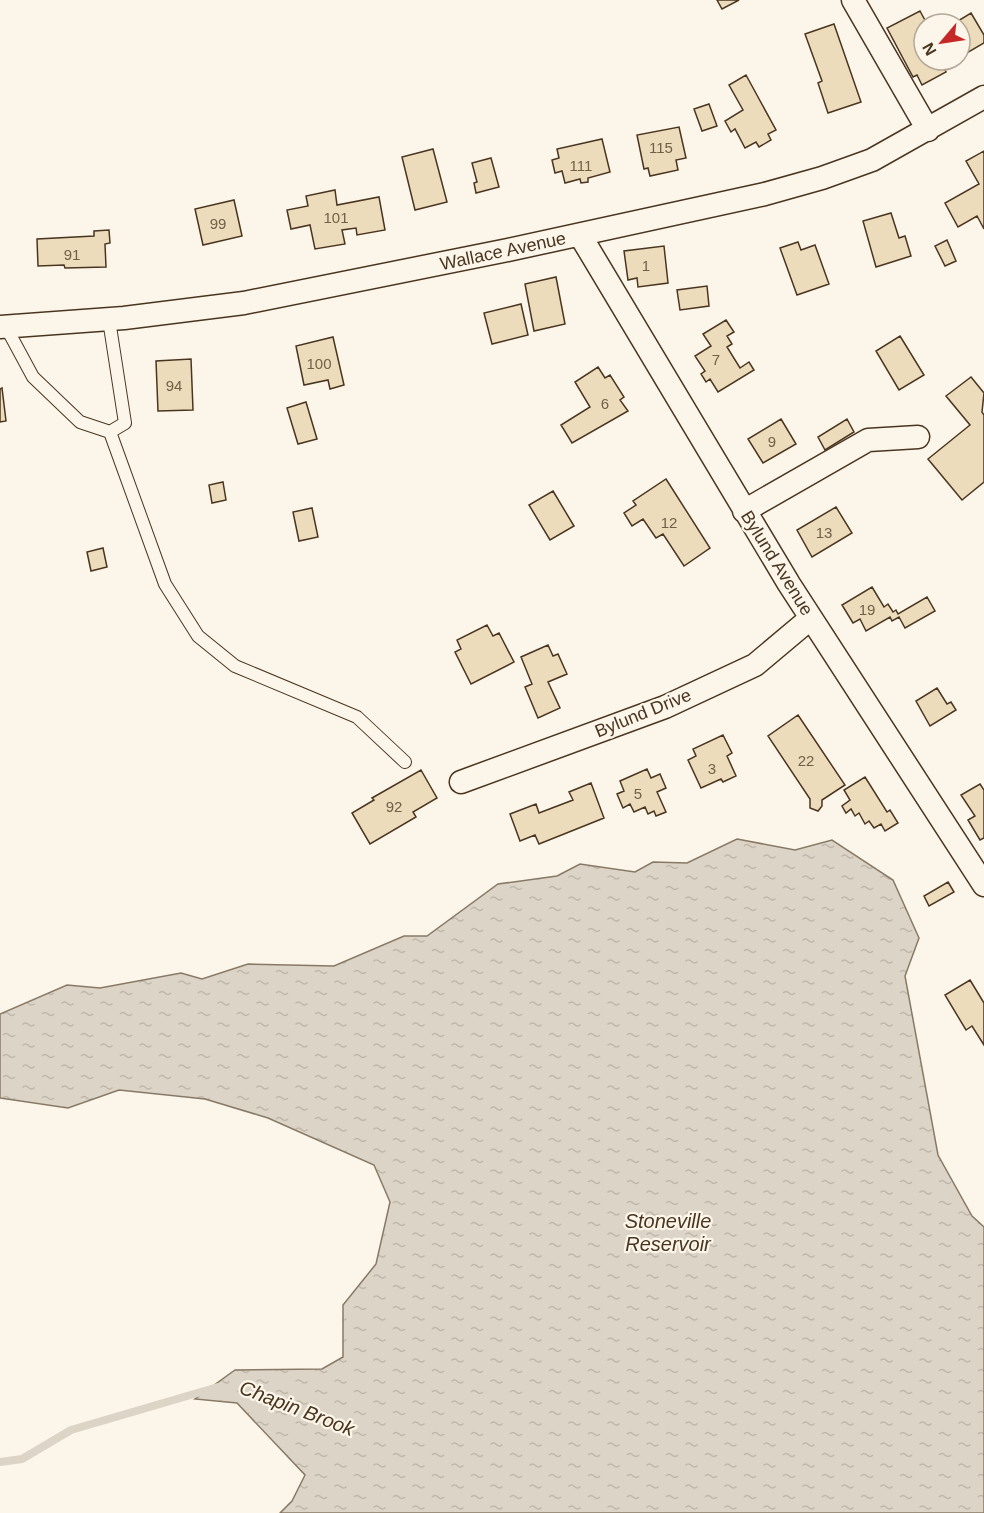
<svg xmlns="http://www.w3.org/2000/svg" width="984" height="1513" font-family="Arial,sans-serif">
<defs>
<pattern id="water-ripples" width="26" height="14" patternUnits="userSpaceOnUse" patternTransform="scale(1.5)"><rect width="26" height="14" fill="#dcd4c6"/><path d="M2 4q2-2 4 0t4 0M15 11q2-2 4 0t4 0" fill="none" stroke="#beb7aa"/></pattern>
</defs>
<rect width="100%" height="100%" fill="#fbf6e9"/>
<path fill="url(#water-ripples)" stroke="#887966" stroke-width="1.5" d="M737,839L795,850L832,840L893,880L919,938L905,976L938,1155L972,1216L984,1227V1513H280L292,1501L305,1475L237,1403L195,1399L235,1370L322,1369L343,1357V1305L376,1264L390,1202L374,1165L268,1118L205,1099L119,1090L68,1108L0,1098V1014L67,985L100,988L181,973L202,979L248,964L334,966L404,936H427L498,884L557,876L580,864L635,872L653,862L687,863Z"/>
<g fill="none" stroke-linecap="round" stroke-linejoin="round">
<path stroke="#dcd4c6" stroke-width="8" d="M0,1462L22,1459L71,1430L218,1387"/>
</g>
<path fill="#ecdcbc" stroke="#4a3520" stroke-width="1.5" d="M717,0H739L722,9Z
M920,11L927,24H924V60H940L946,72L922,85L917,75L913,77L887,28Z
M971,13L984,35V43L960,57V24H953Z
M834,24L861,102L828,113L818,83L822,81L805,34Z
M746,75L776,130L768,134L771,140L759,147L756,142L745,148L735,129L731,132L725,121L743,110L729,85Z
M709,104L717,126L702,131L694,109Z
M679,127L686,158L676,160L678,170L650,176L648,168L644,169L637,135Z
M602,139L610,172L588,178V182L581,183L580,179L565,183L562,171L555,173L552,160L559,158L557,149Z
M433,149L447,202L415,210L402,157Z
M984,151V229L977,216L958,227L945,203L979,184L966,161Z
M491,158L499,187L476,193L474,183L477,182L472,163Z
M335,190L337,205L379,197L385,230L357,235L356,228L342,230L345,244L315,249L310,225L291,229L287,210L308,206L306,196Z
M234,200L242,236L203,245L195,209Z
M891,213L899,238L905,236L911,256L876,267L863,221Z
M109,230L110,243L105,244L106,267L65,268L64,265L38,266L37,239L94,236V231Z
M947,240L956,261L945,266L935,246Z
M798,242L801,250L815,245L829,284L797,295L780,248Z
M664,246L668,283L638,287L637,278L628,280L624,251Z
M556,277L565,324L534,331L525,284Z
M707,286L709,306L680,310L677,290Z
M521,304L528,335L492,344L484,313Z
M726,320L734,332L727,336L732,344L727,347L740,368L749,362L754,370L718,392L710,379L706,382L701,374L705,371L695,356L711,346L703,334Z
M900,336L924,375L899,390L876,351Z
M333,337L344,385L330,389L328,380L304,385L296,346Z
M191,359L193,410L158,411L156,361Z
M598,367L605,378L610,375L624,397L620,400L628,411L572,443L561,425L590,407L575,382Z
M971,377L984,393L982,412L984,415V482L962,500L928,459L970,425L946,396Z
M2,388L6,421L0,422V389Z
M306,402L317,439L298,444L287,408Z
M781,419L796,444L763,463L748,439Z
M847,419L854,432L825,450L818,437Z
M666,479L710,548L684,566L663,534L656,538L643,519L632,526L624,513L636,505L633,501Z
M223,482L226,500L212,503L209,485Z
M553,491L574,526L550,540L529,505Z
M836,507L852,533L812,557L797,530Z
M312,508L318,537L299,541L293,512Z
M103,548L107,567L91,571L87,552Z
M872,587L884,607L888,604L893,612L896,610L898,614L927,597L935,611L905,628L899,617L892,621L890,617L866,631L860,619L853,623L842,605Z
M487,625L493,636L499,633L514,662L471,684L455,652L461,649L457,640Z
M548,645L553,656L558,654L567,674L548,682L560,708L538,718L525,687L532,684L521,657Z
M937,688L947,704L951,702L956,710L930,726L916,701Z
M798,715L845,785L822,800V806L818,811L810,808V799L768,736Z
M723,735L732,753L727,756L736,776L723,782L721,779L701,788L688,760L696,756L693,749Z
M647,769L651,778L660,774L666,788L657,792L666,812L656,816L654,811L648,814L645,807L634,812L630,804L623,808L617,794L624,791L620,781Z
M421,770L437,798L413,812L416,817L370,844L352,813L374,800L372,798Z
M865,777L887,812L890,810L898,823L885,831L881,824L874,828L869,821L865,824L859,813L855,816L851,809L846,813L842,806L850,800L844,790Z
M591,783L604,818L539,844L535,835L520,841L510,814L536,804L539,813L573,800L569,792Z
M980,784L984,790V838L980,840L968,820L975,816L961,795Z
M948,882L954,892L929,906L924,896Z
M970,980L984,1003V1045L972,1026L966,1030L945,995Z"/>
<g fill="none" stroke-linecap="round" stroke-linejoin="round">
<defs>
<path id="lane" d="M6,327L33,377L80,422L110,432L125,423L109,320
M110,432L165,584L198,636L235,666L357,717L405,762"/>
<path id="street" d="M853,0L928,130
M580,235L789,584L984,885
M0,327L124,318L244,303L508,250L765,194L822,178L872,160L984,97
M744,511L868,440L918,437
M461,782L665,707L755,665L811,618"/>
</defs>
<use href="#lane" stroke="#4a3520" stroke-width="14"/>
<use href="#street" stroke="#4a3520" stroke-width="25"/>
<use href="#lane" stroke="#fbf6e9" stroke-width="12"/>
<use href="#street" stroke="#fbf6e9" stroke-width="22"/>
</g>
<g text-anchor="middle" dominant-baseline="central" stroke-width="4.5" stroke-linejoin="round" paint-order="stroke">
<g font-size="15" fill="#725f47">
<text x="661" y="147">115</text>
<text x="581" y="165">111</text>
<text x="336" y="217">101</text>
<text x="218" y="223">99</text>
<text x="72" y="254">91</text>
<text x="646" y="265">1</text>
<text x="716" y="359">7</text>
<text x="319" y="363">100</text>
<text x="174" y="385">94</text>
<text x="605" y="403">6</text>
<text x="772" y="441">9</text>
<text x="669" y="522">12</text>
<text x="824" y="532">13</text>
<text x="867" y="609">19</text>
<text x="806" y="760">22</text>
<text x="712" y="768">3</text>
<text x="638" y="793">5</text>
<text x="394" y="806">92</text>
</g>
<g font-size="18" fill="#4a3520" stroke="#fbf6e9">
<text transform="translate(503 251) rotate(-12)">Wallace Avenue</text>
<text transform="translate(777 563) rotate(58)">Bylund Avenue</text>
<text transform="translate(643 713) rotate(-22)">Bylund Drive</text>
</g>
<g font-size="20" font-style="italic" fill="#4a3520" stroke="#fbf6e9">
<text x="668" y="1221">Stoneville<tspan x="668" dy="23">Reservoir</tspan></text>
<text transform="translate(297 1408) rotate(21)">Chapin Brook</text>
</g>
</g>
<g transform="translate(942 42) rotate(241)"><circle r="28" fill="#fbf6e9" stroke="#b4a999" stroke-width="1.5"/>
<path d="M0-4.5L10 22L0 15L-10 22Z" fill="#c62828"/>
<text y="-9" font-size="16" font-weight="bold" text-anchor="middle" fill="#4a3520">N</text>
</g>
</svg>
